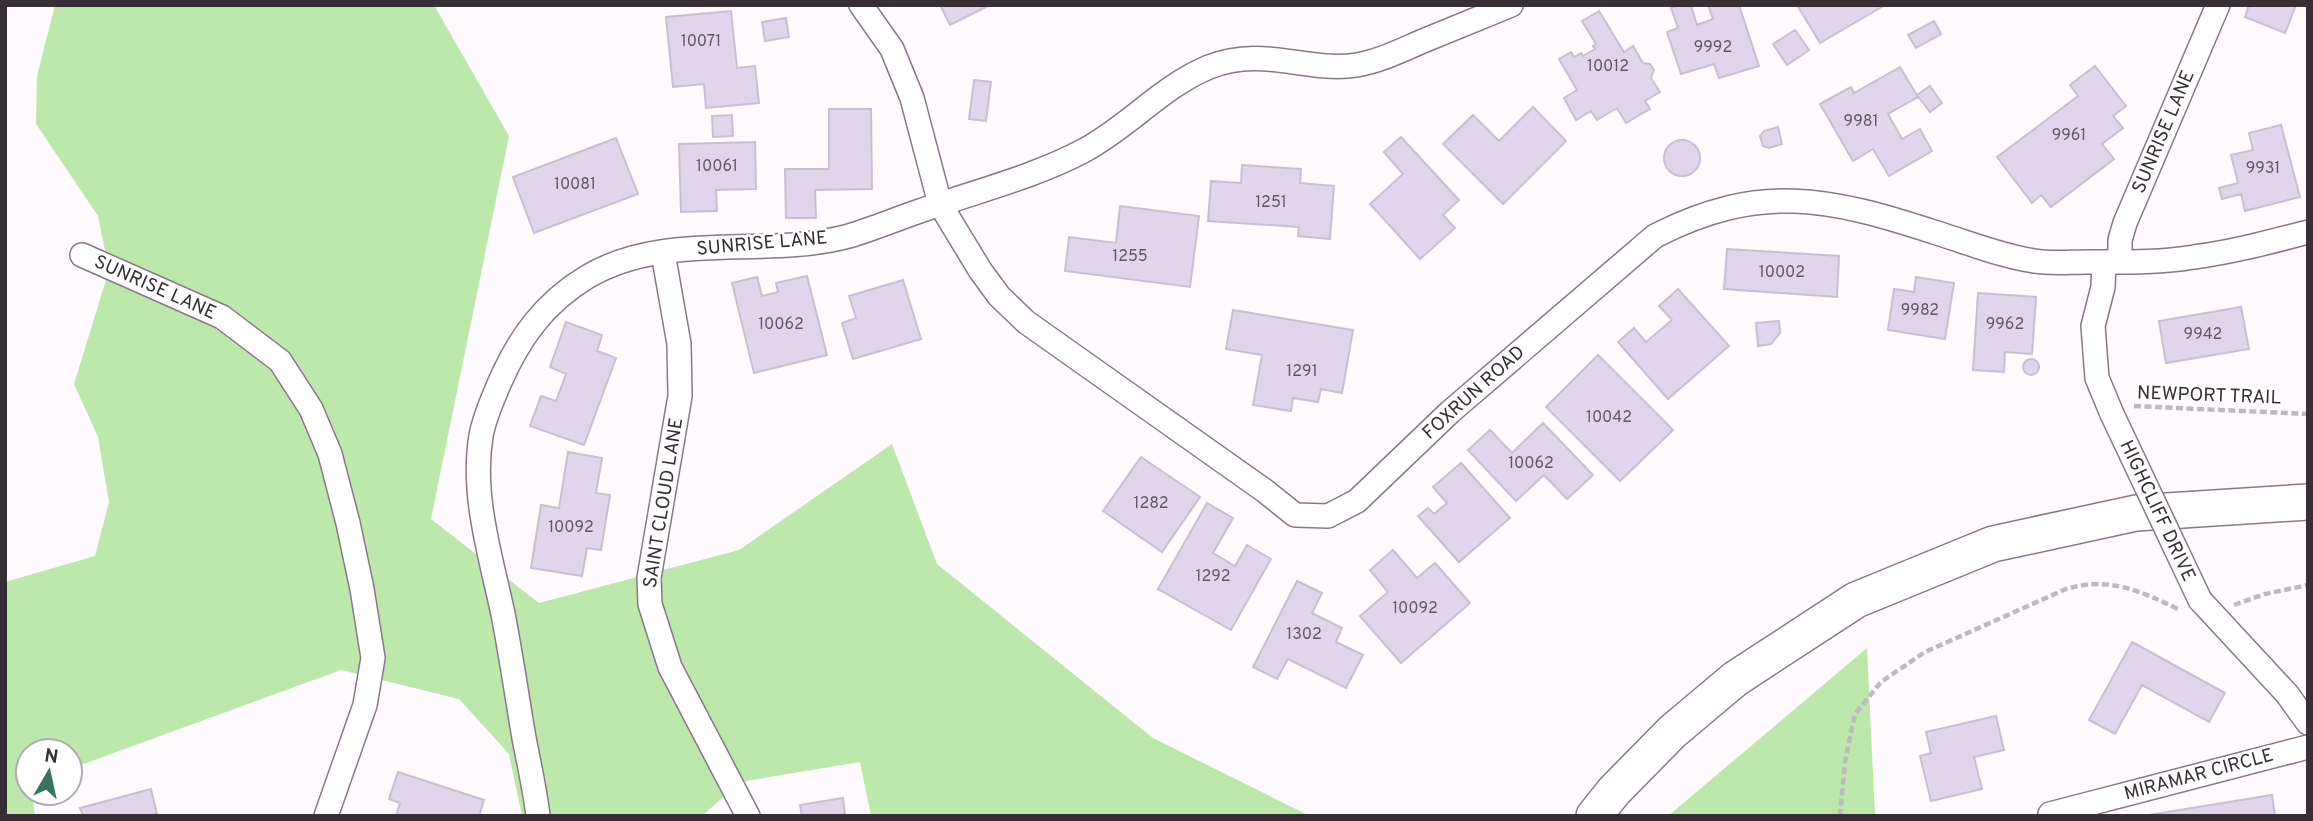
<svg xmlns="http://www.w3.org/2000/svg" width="2313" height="821" font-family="Overpass,sans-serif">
<rect width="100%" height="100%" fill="#fefafe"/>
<path fill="#bce8ab" d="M55,5H434L509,136L431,519L539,603L739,550L892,444L937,564L1153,738L1310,816H871L860,762L740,782L702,816H522L509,754L459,699L341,670L70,769V751H28V793H32L35,816H5V582L95,556L109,502L98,437L74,384L109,270L98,216L36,124L37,76Z
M1867,648L1875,816H1668Z"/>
<path fill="#e0d6ec" stroke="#c9bfd5" stroke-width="2" d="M940,5H990L950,25Z
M1679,5H1691L1697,25L1713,19L1708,5H1739L1759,66L1719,78L1714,64L1681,74L1667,32L1678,28L1671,8Z
M1797,5H1885L1820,43Z
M2249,5H2296L2285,33L2245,17Z
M731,11L737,68L755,66L759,103L706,108L704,84L673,87L666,17Z
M1599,11L1624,52L1633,46L1643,63L1650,64L1654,70L1651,78L1660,92L1645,101L1650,109L1626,123L1617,108L1597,120L1591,111L1576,120L1564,98L1577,90L1559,59L1571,52L1574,57L1581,53L1583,56L1595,49L1593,46L1596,44L1582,21Z
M786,18L789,37L765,41L762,22Z
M1934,21L1941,34L1916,48L1908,35Z
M1795,30L1809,50L1787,65L1773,44Z
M2095,66L2126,106L2113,116L2123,128L2102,144L2114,159L2051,207L2041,195L2032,203L1997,157L2078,96L2070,85Z
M1900,67L1918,97L1888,114L1902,139L1920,129L1932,151L1889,176L1873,149L1853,161L1820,104L1851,87L1854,93Z
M974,80L991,82L986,121L969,119Z
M1930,86L1942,103L1930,112L1917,95Z
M1533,107L1566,141L1503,204L1443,144L1473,115L1499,141Z
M829,109H871L872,189L815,190L816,218H786L785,169H829Z
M732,115L733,136L713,137L712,116Z
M2281,125L2300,197L2245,211L2241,194L2222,199L2219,188L2238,183L2231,155L2253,150L2249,133Z
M1778,127L1782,144L1769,148L1763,146L1760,136L1764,131Z
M1401,137L1459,200L1443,215L1455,228L1420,259L1370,204L1403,174L1384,152Z
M616,138L638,194L534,233L513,177Z
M1664 158a18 18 0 1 1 36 0a18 18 0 1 1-36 0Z
M755,142L756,189L716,190L717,211L681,212L679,144Z
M1242,165L1301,169L1300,183L1334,186L1330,239L1298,236L1299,227L1208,221L1211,181L1241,183Z
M1120,206L1199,216L1190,287L1065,271L1069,237L1116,243Z
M1727,249L1839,256L1837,297L1724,289Z
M807,276L827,355L754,373L732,283L757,277L762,296L778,292L776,283Z
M1916,277L1954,283L1945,339L1888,330L1894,289L1914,292Z
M903,280L921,339L853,359L842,323L856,318L849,296Z
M1678,289L1729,346L1668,399L1618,342L1634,328L1646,342L1672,320L1659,306Z
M1978,293L2036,297L2032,354L2005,352L2004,372L1973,370Z
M2241,307L2249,349L2166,363L2159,321Z
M1233,310L1353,330L1342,393L1321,389L1318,402L1293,398L1291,411L1253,405L1262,355L1226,349Z
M1779,321L1780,333L1771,344L1758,346L1756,323Z
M566,322L602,335L597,351L616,358L584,445L530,426L541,396L556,401L566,374L550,367Z
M1598,355L1673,430L1620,481L1546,407Z
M2023 367a8 8 0 1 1 16 0a8 8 0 1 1-16 0Z
M1543,423L1593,475L1567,499L1544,475L1516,501L1468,450L1490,430L1512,453Z
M568,452L602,458L596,493L610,495L601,550L587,548L582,576L531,568L541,505L559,508Z
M1141,457L1200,497L1162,552L1103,511Z
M1461,463L1510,518L1459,562L1418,516L1428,508L1434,514L1447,503L1433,487Z
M1207,503L1233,518L1213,553L1235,566L1247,545L1271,559L1231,630L1158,589Z
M1393,550L1417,578L1435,563L1470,603L1401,663L1360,616L1388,592L1370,570Z
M1297,581L1322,593L1312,613L1342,628L1336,642L1363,655L1346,688L1288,659L1277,679L1253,667Z
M2132,642L2225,693L2209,722L2142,685L2115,734L2089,720Z
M1996,716L2004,750L1974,757L1982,789L1931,801L1920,756L1931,753L1926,732Z
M398,772L484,800L479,816H396L400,803L389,799Z
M151,789L157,814L148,816H83L80,808Z
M2272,795L2275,816H2143Z
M843,798L845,816H802L800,805Z"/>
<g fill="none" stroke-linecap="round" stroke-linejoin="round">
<defs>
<path id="minor" d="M861,5L892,49L912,98L940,204L980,270L999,296L1026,322L1265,491L1295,515L1328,516L1357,501L1450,412L1655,236C1760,182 1830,198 1937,233C1969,243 2001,256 2034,261C2051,264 2070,262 2087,262C2122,262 2159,263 2194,257C2232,252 2270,242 2308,232
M663,253L679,344L680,396L649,578L650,604L670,667L748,816
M82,255L222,317L280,361L311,409L330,454L348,523L362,589L373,658L365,705L326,816
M2120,261V240L2125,223L2218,5
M2104,262L2103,287L2093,326L2097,378L2112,414
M2200,600L2287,694L2308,723
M2050,814L2308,747
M538,816C535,790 529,764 524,738C517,697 511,655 503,614C491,557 471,495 481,436C484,418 492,401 499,384C519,338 544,303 587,277C666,230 764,259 849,236C879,227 908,214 938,205C988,188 1038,175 1085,150C1129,126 1163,86 1209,67C1263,45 1306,73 1357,65C1380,61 1402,50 1423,41C1452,29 1481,17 1511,5"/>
<path id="primary" d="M1594,816L1614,791L1672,732L1735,679L1856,600L1993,544L2136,513L2308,502"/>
</defs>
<use href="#minor" stroke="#887889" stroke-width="26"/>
<use href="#primary" stroke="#887889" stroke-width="38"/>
<path stroke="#beb9be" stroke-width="4.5" stroke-dasharray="7 3.5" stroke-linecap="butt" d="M2134,406L2308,414
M2234,605L2265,594L2308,585
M1840,816L1845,762L1855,714L1881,682L1925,652L2066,589C2109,576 2140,591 2180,610"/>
<use href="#minor" stroke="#fff" stroke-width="23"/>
<use href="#primary" stroke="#fff" stroke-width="35"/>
<defs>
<path id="minor-bridge" d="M2112,414L2200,600"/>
</defs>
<use href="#minor-bridge" stroke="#887889" stroke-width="26" stroke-linecap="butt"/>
<use href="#minor-bridge" stroke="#fff" stroke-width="23"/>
</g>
<g text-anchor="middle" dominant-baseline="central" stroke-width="5" stroke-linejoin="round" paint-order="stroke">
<g font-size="16" fill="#605964">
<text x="701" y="42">10071</text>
<text x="1713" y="48">9992</text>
<text x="1608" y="67">10012</text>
<text x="1861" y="122">9981</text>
<text x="2069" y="136">9961</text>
<text x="717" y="167">10061</text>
<text x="2263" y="169">9931</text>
<text x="575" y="185">10081</text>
<text x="1271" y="203">1251</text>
<text x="1130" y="257">1255</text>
<text x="1782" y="273">10002</text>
<text x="1920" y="311">9982</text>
<text x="781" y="325">10062</text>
<text x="2005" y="325">9962</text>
<text x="2203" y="335">9942</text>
<text x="1302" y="372">1291</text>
<text x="1609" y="418">10042</text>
<text x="1531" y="464">10062</text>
<text x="1151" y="504">1282</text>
<text x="571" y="528">10092</text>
<text x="1213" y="577">1292</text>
<text x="1415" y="609">10092</text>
<text x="1304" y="635">1302</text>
</g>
<g font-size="19" fill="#362f36" stroke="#fff">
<text transform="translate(2164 132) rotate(-67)">SUNRISE LANE</text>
<text transform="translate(762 244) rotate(-5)">SUNRISE LANE</text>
<text transform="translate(155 288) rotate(24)">SUNRISE LANE</text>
<text transform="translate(1474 393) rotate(-42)">FOXRUN ROAD</text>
<text transform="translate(2209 396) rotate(2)">NEWPORT TRAIL</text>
<text transform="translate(664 503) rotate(-81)">SAINT CLOUD LANE</text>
<text transform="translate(2157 511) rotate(65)">HIGHCLIFF DRIVE</text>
<text transform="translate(2199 775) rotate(-15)">MIRAMAR CIRCLE</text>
</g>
</g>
<rect width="2313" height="821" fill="none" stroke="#362f36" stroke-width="14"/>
<g transform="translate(49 772) rotate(9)"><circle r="33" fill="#ffffff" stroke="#afacaf" stroke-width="2"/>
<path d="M0-5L12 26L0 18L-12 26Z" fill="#38745e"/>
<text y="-10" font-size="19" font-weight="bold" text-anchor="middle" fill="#362f36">N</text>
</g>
</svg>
